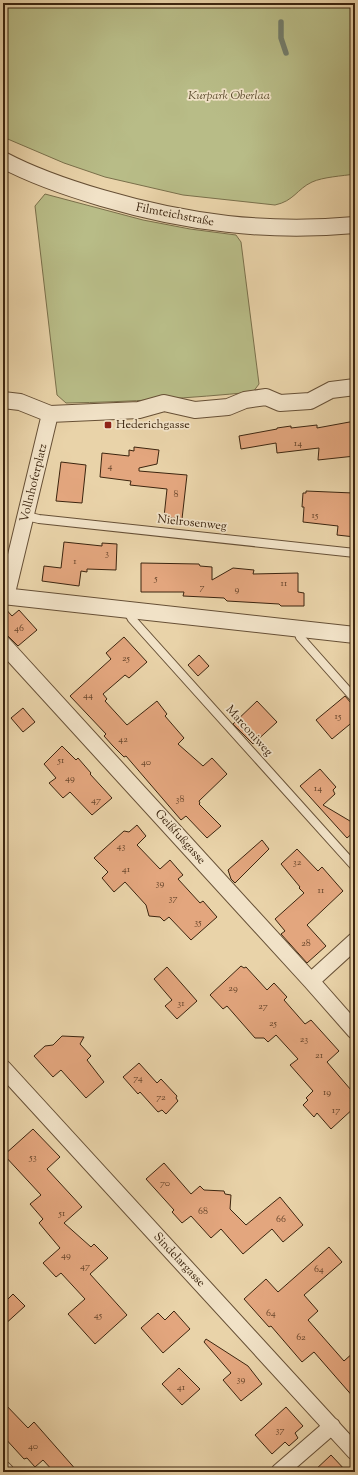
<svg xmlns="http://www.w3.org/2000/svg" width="358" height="1475" font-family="'Sorts Mill Goudy',serif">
<rect width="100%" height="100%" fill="#e9d3a9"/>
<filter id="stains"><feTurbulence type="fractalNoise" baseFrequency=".005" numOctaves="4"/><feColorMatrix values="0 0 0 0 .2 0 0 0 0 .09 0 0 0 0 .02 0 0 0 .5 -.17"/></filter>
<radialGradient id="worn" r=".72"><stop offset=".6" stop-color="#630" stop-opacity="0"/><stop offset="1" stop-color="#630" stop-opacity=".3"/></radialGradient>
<path fill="#b8bc87" stroke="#7a704b" d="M3,3H355V174C342,176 323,177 312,182C297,189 294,201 275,205L183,195L105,177L64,163L3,137Z
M45,194L143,220L190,229L236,235L241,242L259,384L253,392C191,398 129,402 66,403L57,395L35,206Z"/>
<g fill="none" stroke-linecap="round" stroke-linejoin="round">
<path stroke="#737d6b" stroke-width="5.5" d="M281,22V38L286,53"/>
</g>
<path fill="#e3a67e" stroke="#3c250f" d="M355,421V456L318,460L319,448L277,453L276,443L241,449L239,436L277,429V428L291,426V428L317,425V428Z
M134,447L159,450L157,464L139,468V471L187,475L182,519L164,517L167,489L130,485L131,481L100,477L102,453L129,456V450L134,451Z
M61,462L86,465L82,503L56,501Z
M306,491L353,493L352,494L355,495V537L337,535L338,526L303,522L304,507H302L303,493H306Z
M64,542L102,546V543L117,544L116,570L87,569V572L81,571L79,586L42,581L44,566L61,568Z
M141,563L199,564L200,566L212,567V580L233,568L254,570L253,574L298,573V592L304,593V606H281L279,604L227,601L224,598L183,596L184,592H141Z
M3,606L12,616L19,610L37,630L18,646L3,631Z
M124,637L147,662L129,678L125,675L103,694L107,699L105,701L127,725L157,701L167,714L165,716L184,738L178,744L203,766L212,758L227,774L199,801L200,803L199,804L221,826L207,838L186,816L181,820L126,756L124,757L113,746L104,736L106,734L70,696L111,659L106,653Z
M199,655L209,666L198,676L188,665Z
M345,696L351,703L355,704V720L332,739L316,720Z
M257,701L277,722L253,744L233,724Z
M23,708L35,722L23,732L11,718Z
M62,746L76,760L78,758L91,773L90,774L112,798L92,815L70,792L63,798L49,783L56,778L44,764Z
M320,769L336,787L333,790L335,794L323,805L355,824V831L347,838L300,786Z
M137,825L146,836L137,845L160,869L170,860L183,875L178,879L200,903L203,901L217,917L191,940L169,917L164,921L160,917L149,916L146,905L125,882L114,892L102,878L108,872L94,858L124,831L129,832Z
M262,840L269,849L235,883L231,879L228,870Z
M297,849L318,871L322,867L343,891L307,925L326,946L307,963L281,934L285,931L275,919L304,893L299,888L300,887L281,864Z
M241,966L244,968L246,967L267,990L274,983L287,997L284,1000L305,1024L311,1020L339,1051L327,1062L351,1090L355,1093V1107L331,1129L317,1113L314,1117L303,1105L308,1100L306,1098L313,1091L290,1065L298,1059L276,1035L268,1042L264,1038H255L227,1006L223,1009L210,995Z
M167,967L197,1001L177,1019L165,1006L172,1000L154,979Z
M62,1036L84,1037L80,1044L91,1056L87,1060L104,1082L86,1098L61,1070L53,1077L34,1056L45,1046L53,1045Z
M139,1063L157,1083L161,1079L177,1096L176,1098L178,1101L166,1114L162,1110L158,1112L140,1092L138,1094L123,1077Z
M33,1129L60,1157L47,1169L82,1207L64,1223L91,1247L94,1244L108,1258L90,1274L127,1315L95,1344L68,1314L85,1299L61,1273L56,1277L43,1263L60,1248L39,1223L43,1219L30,1204L41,1195L4,1155Z
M164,1163L191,1194L200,1186L204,1190L224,1191L225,1194L231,1195L230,1209L246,1225L280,1197L303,1225L283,1242L272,1229L243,1254L221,1229L211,1238L191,1216L182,1223L172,1212L174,1210L146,1179Z
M329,1247L342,1262L304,1295L318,1311L308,1320L344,1361L355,1351V1399L314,1352L302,1362L271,1326L269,1327L244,1299L266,1279L278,1292Z
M13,1294L25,1306L3,1326V1304Z
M174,1311L190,1329L163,1353L141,1328L158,1313L165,1320Z
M206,1339L248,1366L262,1384L241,1401L223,1380L231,1373L204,1342Z
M179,1368L200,1389L182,1405L162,1384Z
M3,1402L28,1428L34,1422L78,1472H54L43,1460L35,1467L27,1458L24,1459L3,1436Z
M286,1407L303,1426L295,1433L298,1438L289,1446L285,1442L272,1454L255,1435Z
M331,1455L347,1472H313Z"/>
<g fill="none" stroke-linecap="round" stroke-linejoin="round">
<defs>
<path id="lane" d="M26,516L39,519L355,553
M127,610L132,619L355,867
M297,629L300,637L355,699"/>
<path id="street" d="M3,160C35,177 68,188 102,198C187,223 267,233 355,225
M3,400L20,402L50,414L139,410L164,403L195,410L228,407L245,400L266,397L280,403L310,401L331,390L355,387
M3,596L355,635
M6,597L50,414
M3,644L311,981L355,1031
M311,981L355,941
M3,1068L355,1452
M3,1469L6,1472
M279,1472L332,1426"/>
</defs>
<use href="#lane" stroke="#675036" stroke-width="10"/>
<use href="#street" stroke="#675036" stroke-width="18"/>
<use href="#lane" stroke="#f1e2c7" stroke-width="8"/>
<use href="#street" stroke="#f1e2c7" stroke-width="16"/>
</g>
<rect fill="#8f2418" stroke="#f1e2c7" stroke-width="1.5" x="104" y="421" width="8" height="8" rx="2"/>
<g text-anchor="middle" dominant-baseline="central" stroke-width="3.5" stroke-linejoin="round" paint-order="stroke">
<g font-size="10" fill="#66452b">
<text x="298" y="443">14</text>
<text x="110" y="466">4</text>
<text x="176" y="494">8</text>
<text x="315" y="515">15</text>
<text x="107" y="553">3</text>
<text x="75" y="561">1</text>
<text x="156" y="578">5</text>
<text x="284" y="583">11</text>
<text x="202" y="587">7</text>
<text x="237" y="589">9</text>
<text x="19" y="628">46</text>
<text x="126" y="658">25</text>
<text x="88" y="695">44</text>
<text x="338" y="716">15</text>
<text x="123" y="739">42</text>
<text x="61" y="760">51</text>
<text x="146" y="762">40</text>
<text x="70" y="778">49</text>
<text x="318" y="788">14</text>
<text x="180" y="799">38</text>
<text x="96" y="800">47</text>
<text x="121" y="846">43</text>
<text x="297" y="862">32</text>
<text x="126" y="869">41</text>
<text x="160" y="883">39</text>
<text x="321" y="890">11</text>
<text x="173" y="898">37</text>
<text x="198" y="922">35</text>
<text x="306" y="943">28</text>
<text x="233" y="988">29</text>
<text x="181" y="1003">31</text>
<text x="263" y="1006">27</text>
<text x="273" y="1023">25</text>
<text x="304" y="1039">23</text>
<text x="319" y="1055">21</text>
<text x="138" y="1078">74</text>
<text x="327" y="1092">19</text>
<text x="161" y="1097">72</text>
<text x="336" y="1110">17</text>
<text x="33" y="1157">53</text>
<text x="165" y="1183">70</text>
<text x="203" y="1211">68</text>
<text x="62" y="1213">51</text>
<text x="281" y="1219">66</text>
<text x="66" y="1255">49</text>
<text x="85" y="1266">47</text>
<text x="319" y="1269">64</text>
<text x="271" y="1313">64</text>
<text x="98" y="1315">45</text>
<text x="301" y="1337">62</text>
<text x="241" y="1379">39</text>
<text x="181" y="1387">41</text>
<text x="280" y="1430">37</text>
<text x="33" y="1446">40</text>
</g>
<g font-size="12" font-style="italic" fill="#5b4b2d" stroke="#f1e2c7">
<text x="229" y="96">Kurpark Oberlaa</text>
</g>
<g font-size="12" fill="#3c250f" stroke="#f1e2c7">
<text transform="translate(175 215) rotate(11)">Filmteichstraße</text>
<text transform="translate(34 483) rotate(-76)">Vollnhoferplatz</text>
<text transform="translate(192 523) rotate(6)">Nielrosenweg</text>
<text transform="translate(249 731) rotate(48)">Marconiweg</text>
<text transform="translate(180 837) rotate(48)">Geißfußgasse</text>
<text transform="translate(179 1260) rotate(47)">Sindelargasse</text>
</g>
<g font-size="12" fill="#3c250f" stroke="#f1e2c7" text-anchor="start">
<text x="116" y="425">Hederichgasse</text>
</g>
</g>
<rect width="358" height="1475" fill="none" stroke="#e9d3a9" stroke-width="16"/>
<rect x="4" y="4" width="350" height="1467" fill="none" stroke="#3c250f" stroke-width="2"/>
<rect x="8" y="8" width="342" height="1459" fill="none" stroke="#3c250f"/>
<rect width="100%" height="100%" filter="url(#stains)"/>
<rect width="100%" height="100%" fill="url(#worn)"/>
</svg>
